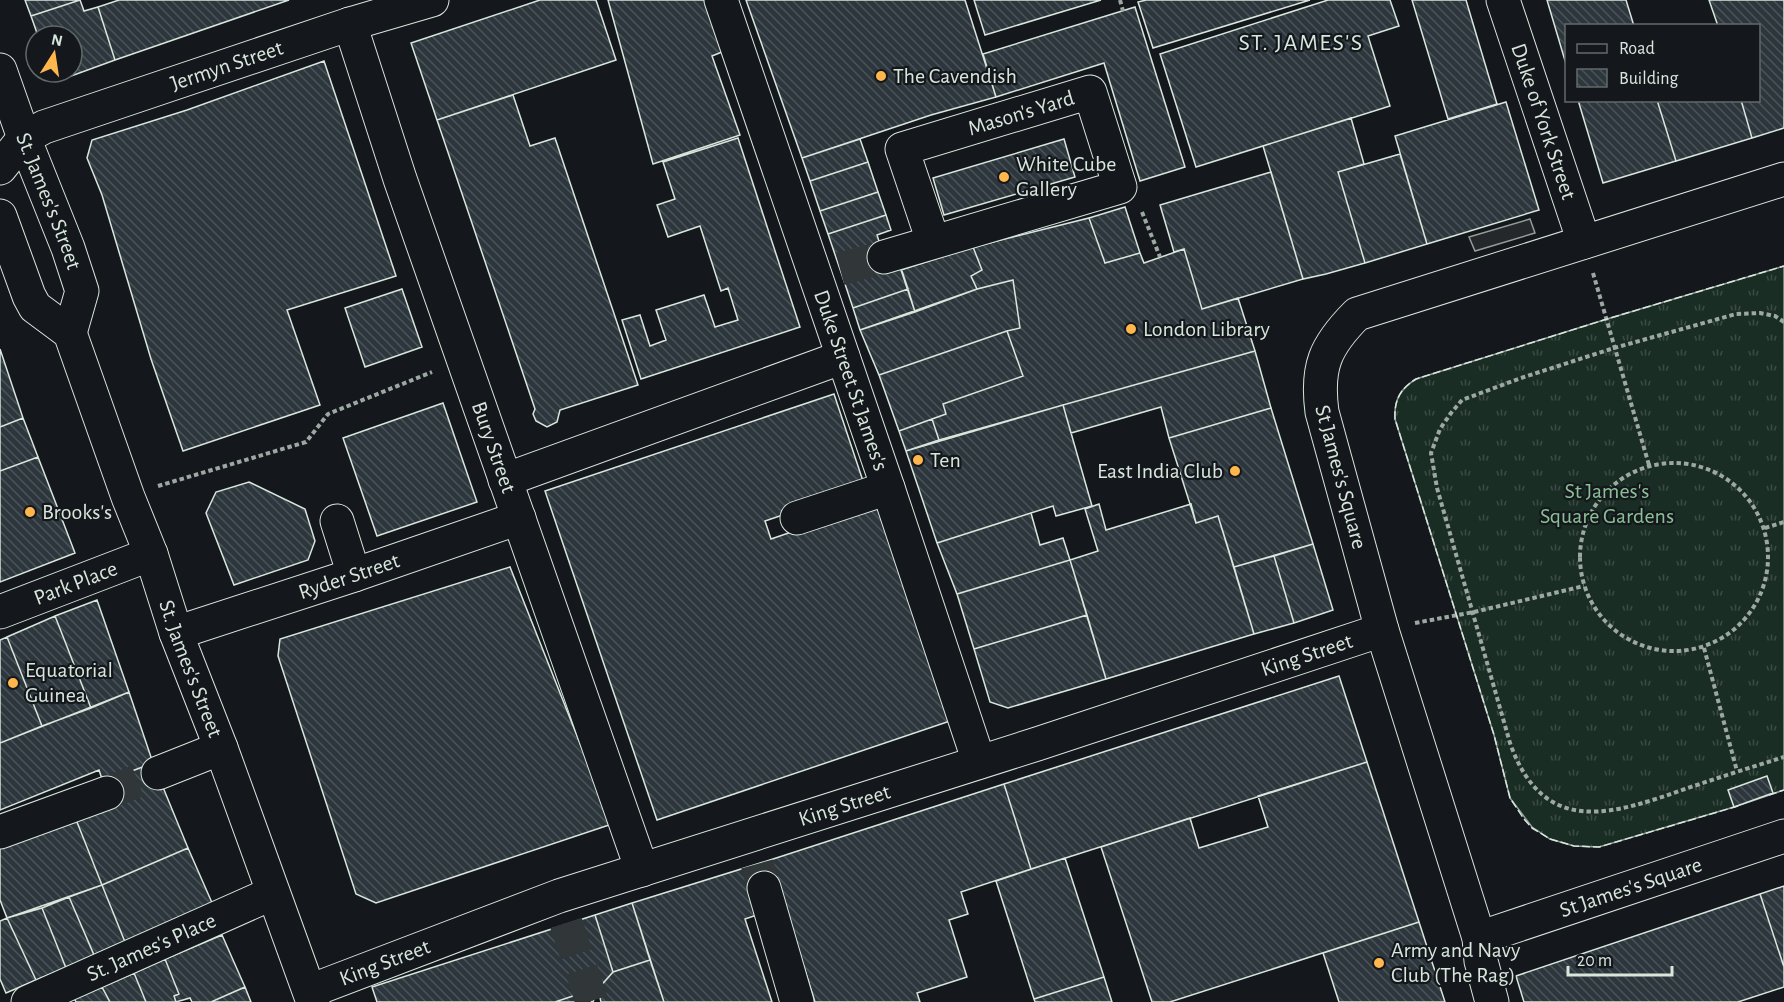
<svg xmlns="http://www.w3.org/2000/svg" width="1784" height="1002" font-family="'Alegreya Sans',sans-serif">
<defs>
<pattern id="grass-tufts" width="24" height="20" patternUnits="userSpaceOnUse" patternTransform="scale(1.5)"><rect width="24" height="20" fill="#1a2d24"/><path d="M3 7l-1-3M5 7V3M7 7l1-3M15 17l-1-3M17 17v-4M19 17l1-3" fill="none" stroke="#3b4b43"/></pattern>
<pattern id="building-back-hatch" width="6" height="6" patternUnits="userSpaceOnUse" patternTransform="scale(1.5)"><rect width="6" height="6" fill="#2c363c"/><path d="M-1 5l2 2M0 0l6 6M5-1l2 2" fill="none" stroke="#4a5358"/></pattern>
</defs>
<rect width="100%" height="100%" fill="#14181c"/>
<path fill="url(#grass-tufts)" stroke="#939e99" stroke-width="1.5" d="M1784,266V790L1734,807L1599,847L1574,846L1550,839L1532,827L1510,798L1494,735L1395,419C1394,400 1400,389 1416,379L1607,319Z"/>
<path fill="#24282b" stroke="#939e99" stroke-width="1.5" d="M1530,219L1535,233L1475,251L1469,237Z"/>
<path fill="url(#building-back-hatch)" stroke="#d8e6dc" stroke-width="1.5" d="M25,0H80L31,16Z
M80,0L84,11L98,7L115,60L63,79L56,78L50,72H72V36H38L31,16Z
M119,0H289L115,60L98,7Z
M540,0H596L616,60L437,120L411,43Z
M608,0H717L732,48L712,56L740,135L653,164Z
M746,0H965L996,97L931,115L802,158Z
M974,0H1101L985,35Z
M1146,0H1310L1153,48L1138,2Z
M1328,0H1390L1399,26L1368,36L1390,106L1196,167L1160,54Z
M1412,0H1466L1497,104L1448,119Z
M1547,0H1626L1634,26H1566V64Z
M1709,0H1784V128L1752,138L1741,100H1758V26H1718Z
M1135,7L1185,167L1140,181L1104,63L996,97L983,54Z
M324,61L396,276L287,310L320,405L183,451L151,359L102,195L87,158L92,140L187,110Z
M513,95L530,146L555,138L638,385L560,410L557,422L547,427L536,421L533,414L535,409L437,120Z
M1578,100H1657L1676,161L1603,183Z
M1657,100H1741L1752,138L1676,161Z
M1506,102L1539,210L1427,244L1395,136Z
M1351,118L1364,164L1338,172L1365,263L1326,274L1303,279L1263,146Z
M738,138L800,327L641,379L622,320L640,315L650,346L666,340L656,310L704,295L715,327L738,320L728,288L721,291L700,226L668,237L657,205L675,199L663,162Z
M860,139L868,162L810,181L802,158Z
M1064,139L1075,177L944,215L933,178Z
M1400,154L1427,244L1365,263L1338,172Z
M868,162L878,192L820,211L810,181Z
M1271,172L1303,279L1202,309L1184,249L1174,252L1160,205Z
M878,192L886,215L828,234L820,211Z
M1125,207L1140,253L1105,263L1089,218Z
M886,215L891,230L877,235L887,266L844,281L828,234Z
M1089,218L1105,263L1140,253L1144,263L1184,249L1202,309L1238,298L1255,351L939,440L932,419L946,414L943,404L1023,376L1007,331L1020,328L1013,280L977,289L971,276L982,270L973,247Z
M973,247L982,270L971,276L977,289L915,312L901,270Z
M899,262L908,289L853,308L844,281Z
M1013,280L1020,328L1007,331L879,375L860,330L977,289Z
M402,289L422,347L365,367L345,308Z
M908,289L915,312L860,330L853,308Z
M1007,331L1023,376L943,404L946,414L899,431L879,375Z
M0,349L23,418L0,427Z
M1255,351L1271,408L1169,438L1161,407L1071,433L1063,405Z
M834,394L865,487L765,521L771,539L876,503L950,721L657,820L545,491Z
M443,403L477,502L377,536L343,438Z
M1063,405L1092,506L1056,516L1053,506L937,543L906,451Z
M1271,408L1313,544L1234,567L1218,516L1196,523L1169,438Z
M23,418L38,457L0,471V427Z
M932,419L939,440L906,451L899,431Z
M38,457L75,553L0,582V471Z
M249,482L305,509L315,541L308,560L234,585L206,513L216,492Z
M1099,504L1106,530L1191,504L1196,523L1218,516L1254,634L1106,679L1070,560L1098,551L1085,509Z
M1031,513L1040,545L1063,538L1070,560L957,594L937,543Z
M1313,544L1333,610L1294,623L1274,556Z
M1274,556L1294,623L1254,634L1234,567Z
M1070,560L1087,615L974,649L957,594Z
M510,567L612,824L376,903L356,894L278,656L280,639Z
M97,600L129,692L91,708L55,616Z
M1087,615L1106,679L1008,708L990,702L974,649Z
M55,616L91,708L42,726L7,637Z
M7,637L42,726L0,743V640Z
M1339,676L1367,762L1031,869L1004,784Z
M129,692L153,763L103,782L99,770L0,810V743Z
M1367,762L1419,922L1170,1002H1152L1101,847L1190,818L1199,848L1268,827L1258,796Z
M153,763L188,848L102,885L75,817L103,782Z
M1767,776L1773,793L1734,807L1728,790Z
M1004,784L1031,869L961,892L968,914L949,920L967,977L917,993L920,1002H815L770,860Z
M75,817L102,885L7,918L0,900V847Z
M188,848L213,905L125,942L102,885Z
M1065,858L1104,977L1034,999L996,881Z
M770,860L777,884L760,914L745,919L772,1002H664L632,903Z
M102,885L125,942L94,955L69,897Z
M1784,886V967L1760,894Z
M1760,894L1784,967V987L1738,1002H1524L1516,976Z
M69,897L94,955L66,968L42,908Z
M632,903L650,960L613,972L595,915Z
M42,908L66,968L36,980L7,918Z
M595,915L613,972L598,989L593,1002L579,994L555,1002H377L372,987Z
M7,918L36,980L6,993L0,979V921Z
M1419,922L1445,1002H1339L1323,953Z
M222,935L245,987L211,1002H192L190,998L176,1002L174,996L179,994L165,959Z
M165,959L179,994L174,996L176,1002H146L134,973Z
M650,960L664,1002H601L598,989L613,972Z
M134,973L146,1002H110L102,987Z
M1104,977L1112,1002H1035L1034,999Z
M102,987L110,1002H76L74,998Z
M245,987L251,1002H211Z
M579,994L582,1002H555Z"/>
<g fill="none" stroke-linecap="round" stroke-linejoin="round">
<path stroke="#313739" stroke-width="33" stroke-dasharray="33 16" stroke-linecap="butt" d="M840,269L884,257
M107,793L158,773
M757,864L764,888
M566,923L592,1002"/>
<defs>
<g id="minor">
<path id="s1" d="M721,0L888,488L979,762"/>
<path id="s2" d="M1503,0L1584,242"/>
<path id="s3" d="M350,24L400,179L642,870"/>
<path id="s4" d="M0,168L24,138L44,127L350,24L432,0"/>
<path d="M884,257L1120,187L1090,92L902,149L933,241"/>
<path d="M505,480L843,357"/>
<path d="M797,518L888,488"/>
<path d="M337,521L354,575"/>
<path id="s5" d="M0,612L151,554"/>
<path id="s6" d="M176,633L354,575L519,518"/>
<path d="M158,773L221,748"/>
<path d="M0,832L107,793"/>
<path d="M764,888L797,1002"/>
<path id="s7" d="M1479,938L1784,836"/>
<path id="s8" d="M310,991L559,896L1037,744L1382,630"/>
<path id="s9" d="M28,1002L273,893"/>
<path d="M1492,1002L1481,961L1479,938L1382,630L1322,412C1316,367 1325,346 1357,314L1784,179"/>
</g>
<g id="major">
<path id="s10" d="M0,70L24,138L68,248L82,291L70,333"/>
<path id="s11" d="M0,216L29,296L35,307L70,333L128,497L151,554L176,633L221,748L313,1002"/>
</g>
</defs>
<use href="#minor" stroke="#d8e6dc" stroke-width="35"/>
<use href="#major" stroke="#d8e6dc" stroke-width="35"/>
<path stroke="#9da8a2" stroke-width="4" stroke-dasharray="4.5 3" stroke-linecap="butt" d="M1120,0L1123,11
M1142,212L1160,257
M1593,273L1649,465
M1784,322L1775,316L1760,313L1736,314L1614,348L1521,378L1462,400L1451,413L1440,429L1431,453L1437,488L1510,743C1544,839 1614,814 1688,788C1720,777 1752,767 1784,757
M1580 557a94 94 0 1 1 188 0a94 94 0 1 1-188 0Z
M158,486L306,442L328,414L432,372
M1765,528L1784,522
M1415,623L1474,612L1584,586
M1704,648L1737,771"/>
<use href="#minor" stroke="#14181c" stroke-width="33"/>
<use href="#major" stroke="#14181c" stroke-width="33"/>
<path stroke="#d8e6dc" stroke-width="1.5" stroke-dasharray="8 3" stroke-linecap="butt" d="M1769,795L1784,790
M1738,806L1599,847L1574,846L1550,839L1532,828L1524,819L1510,798L1494,735L1395,419C1394,400 1400,389 1416,379L1607,319L1784,266"/>
</g>
<g fill="#ffb74d" stroke="#14181c" stroke-width="2">
<circle cx="881" cy="76" r="6"/>
<circle cx="1004" cy="177" r="6"/>
<circle cx="1131" cy="329" r="6"/>
<circle cx="918" cy="460" r="6"/>
<circle cx="1235" cy="471" r="6"/>
<circle cx="30" cy="512" r="6"/>
<circle cx="13" cy="683" r="6"/>
<circle cx="1379" cy="963" r="6"/>
</g>
<g text-anchor="middle" dominant-baseline="central" stroke-width="4.5" stroke-linejoin="round" paint-order="stroke">
<g font-size="22" fill="#d8e6dc" stroke="#14181c">
<text stroke="none"><textPath href="#s4" startOffset="254">Jermyn Street</textPath></text>
<text transform="translate(1021 113) rotate(-17)">Mason's Yard</text>
<text stroke="none"><textPath href="#s2" startOffset="128">Duke of York Street</textPath></text>
<text stroke="none"><textPath href="#s10" startOffset="140">St. James's Street</textPath></text>
<text stroke="none"><textPath href="#s1" startOffset="402">Duke Street St James's</textPath></text>
<text stroke="none"><textPath href="#s3" startOffset="447">Bury Street</textPath></text>
<text transform="translate(1341 477) rotate(75)">St James's Square</text>
<text stroke="none"><textPath href="#s6" startOffset="182">Ryder Street</textPath></text>
<text stroke="none"><textPath href="#s5" startOffset="81">Park Place</textPath></text>
<text stroke="none"><textPath href="#s8" startOffset="1052">King Street</textPath></text>
<text stroke="none"><textPath href="#s11" startOffset="498">St. James's Street</textPath></text>
<text stroke="none"><textPath href="#s8" startOffset="566">King Street</textPath></text>
<text stroke="none"><textPath href="#s7" startOffset="160">St James's Square</textPath></text>
<text stroke="none"><textPath href="#s9" startOffset="135">St. James's Place</textPath></text>
<text stroke="none"><textPath href="#s8" startOffset="80">King Street</textPath></text>
</g>
<g font-size="22" fill="#d8e6dc" stroke="#14181c" text-anchor="start">
<text x="893" y="76">The Cavendish</text>
<text x="1016" y="164">White Cube<tspan x="1016" dy="25">Gallery</tspan></text>
<text x="1143" y="329">London Library</text>
<text x="930" y="460">Ten</text>
<text x="1223" y="471" text-anchor="end">East India Club</text>
<text x="42" y="512">Brooks's</text>
<text x="25" y="670">Equatorial<tspan x="25" dy="25">Guinea</tspan></text>
<text x="1391" y="950">Army and Navy<tspan x="1391" dy="25">Club (The Rag)</tspan></text>
</g>
<g font-size="22" fill="#8ac095" stroke="#14181c">
<text x="1607" y="491">St James's<tspan x="1607" dy="25">Square Gardens</tspan></text>
</g>
<g font-size="24" letter-spacing="1.5" fill="#d8e6dc" stroke="#14181c">
<text x="1301" y="43">ST. JAMES'S</text>
</g>
</g>
<rect x="1565" y="24" width="195" height="78" fill="#14181c" stroke="#626a69" stroke-width="1.5"/>
<rect x="1577" y="44" width="30" height="9" fill="#14181c" stroke="#626a69" stroke-width="1.5"/>
<text x="1619" y="54" font-size="18" fill="#d8e6dc">Road</text>
<rect x="1577" y="69" width="30" height="18" fill="url(#building-back-hatch)" stroke="#626a69" stroke-width="1.5"/>
<text x="1619" y="84" font-size="18" fill="#d8e6dc">Building</text>
<g transform="translate(54 54) rotate(12)"><circle r="28" fill="#14181c" stroke="#626a69" stroke-width="1.5"/>
<path d="M0-4.5L10 22L0 15L-10 22Z" fill="#ffb74d"/>
<text y="-9" font-size="16" font-weight="bold" text-anchor="middle" fill="#d8e6dc">N</text>
</g>
<path d="M1568 966v9h104v-9" fill="none" stroke="#d8e6dc" stroke-width="3"/>
<text x="1577" y="966" font-size="18" fill="#d8e6dc" stroke="#14181c" stroke-width="4.5" paint-order="stroke">20 m</text>
</svg>
